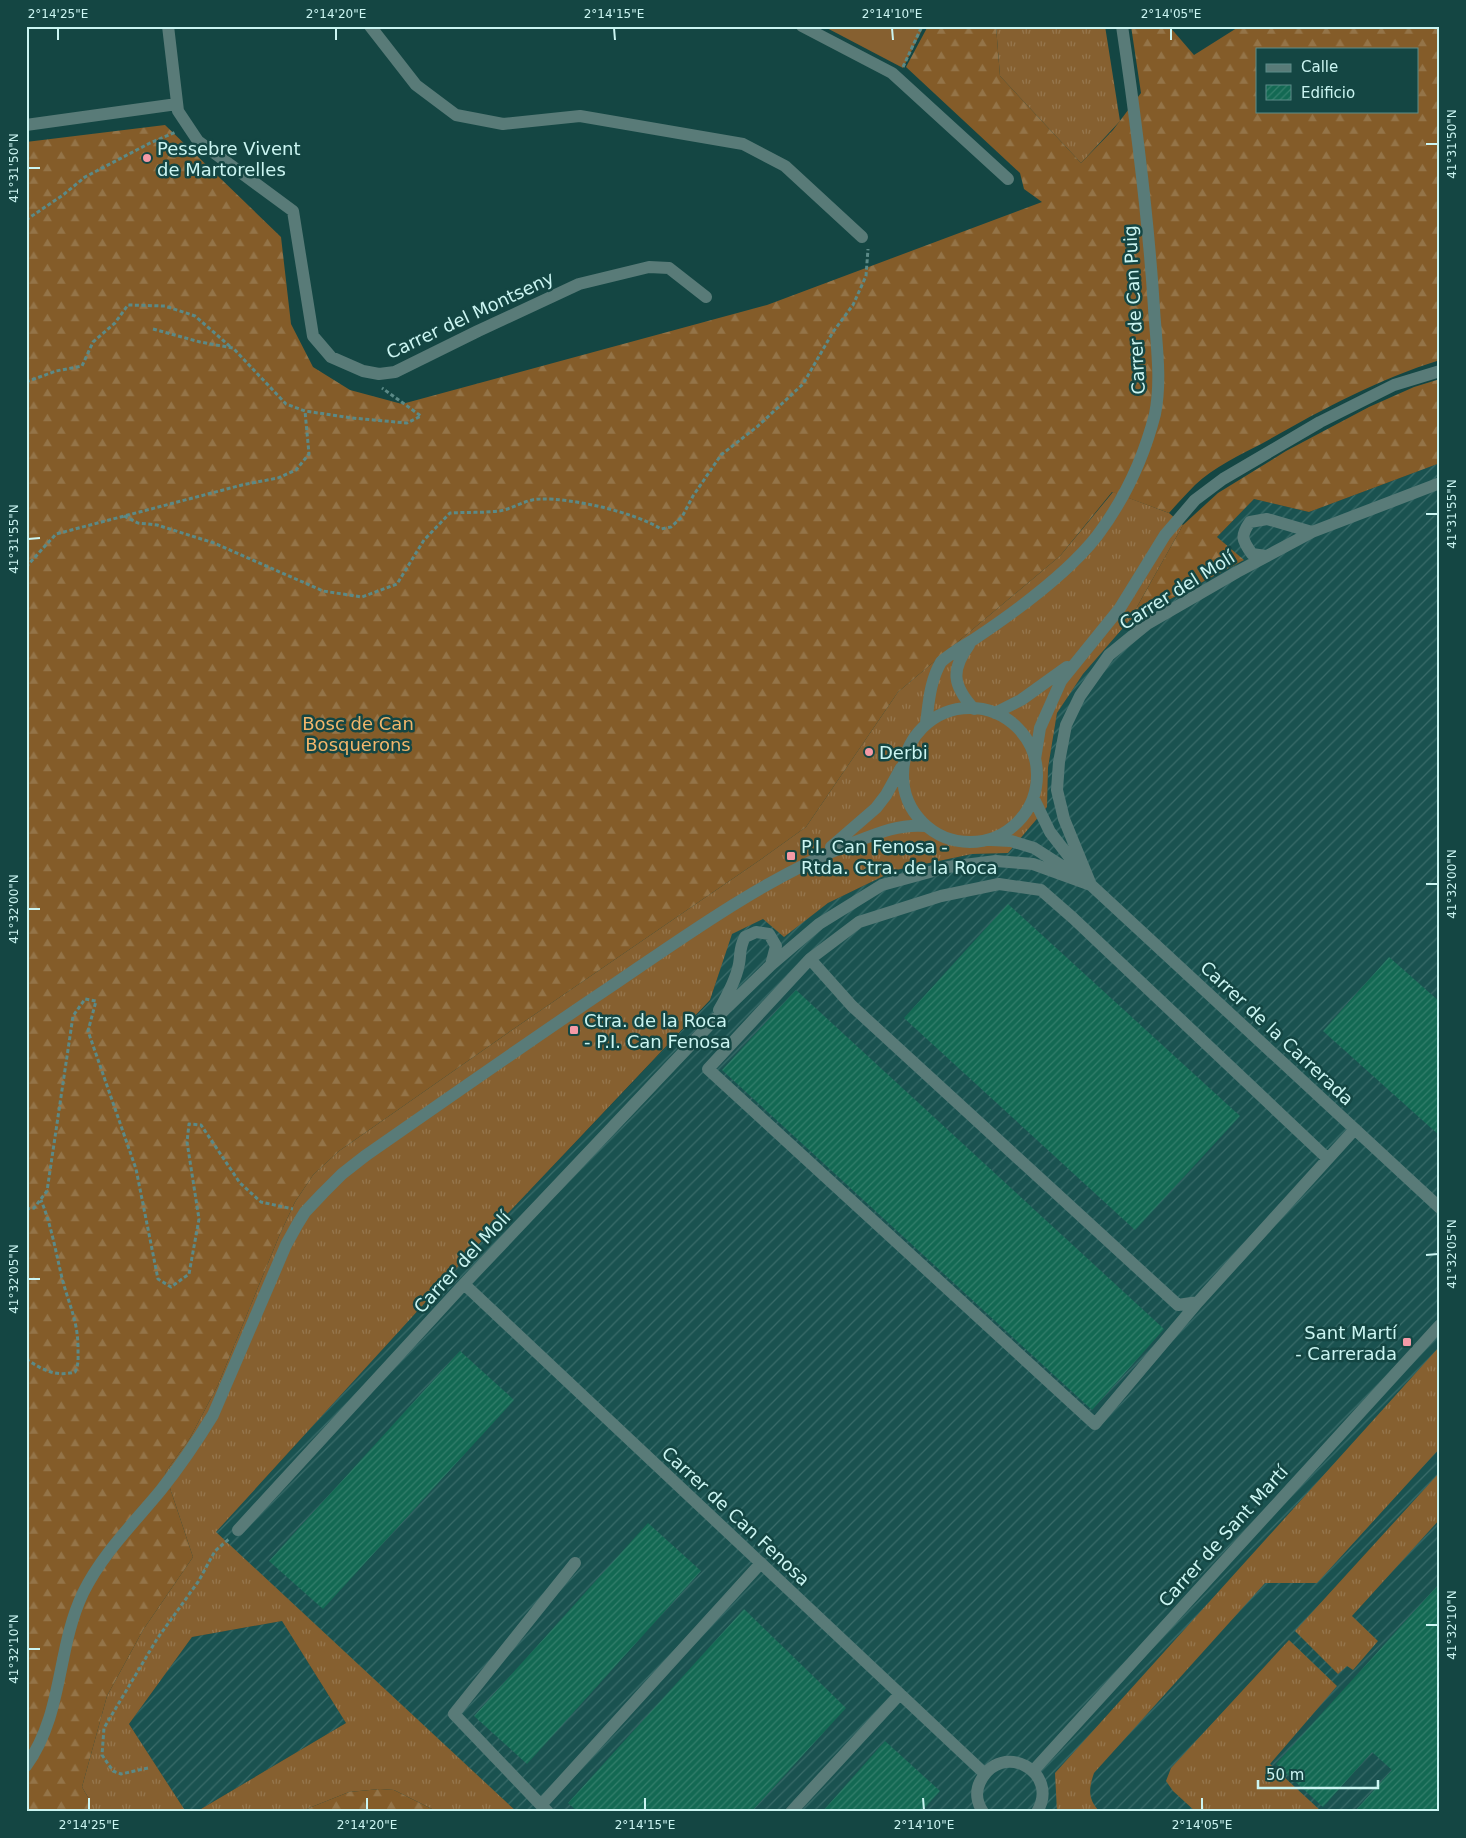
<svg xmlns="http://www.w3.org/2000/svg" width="1466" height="1838" font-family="'DejaVu Sans',sans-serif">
<defs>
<pattern id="industrial-furrows" width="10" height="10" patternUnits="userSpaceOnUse" patternTransform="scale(1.25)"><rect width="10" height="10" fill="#1a5250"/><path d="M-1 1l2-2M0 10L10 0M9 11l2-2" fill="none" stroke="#3a6c6a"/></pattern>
<pattern id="grass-tufts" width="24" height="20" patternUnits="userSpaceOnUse" patternTransform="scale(1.25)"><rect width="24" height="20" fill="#866030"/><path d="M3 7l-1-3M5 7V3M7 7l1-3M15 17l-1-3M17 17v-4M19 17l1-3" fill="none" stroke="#96774e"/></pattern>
<pattern id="forest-firs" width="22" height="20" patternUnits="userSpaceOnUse" patternTransform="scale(1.25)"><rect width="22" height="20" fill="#845c29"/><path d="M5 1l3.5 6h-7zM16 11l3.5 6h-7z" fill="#947448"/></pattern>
<pattern id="building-hatch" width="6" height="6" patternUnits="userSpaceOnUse" patternTransform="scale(1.25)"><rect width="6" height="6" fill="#136953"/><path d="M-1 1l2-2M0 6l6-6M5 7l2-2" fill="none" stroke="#347f6c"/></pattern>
</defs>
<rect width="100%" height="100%" fill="#144643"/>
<path fill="url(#industrial-furrows)" d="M1440,463V1812H517L215,1533L475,1248L710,1001L731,934L763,919L784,936L828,903L896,870L972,854L1008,853L1047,807L1048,769L1057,713L1083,674L1129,621L1243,561L1217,537L1254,499L1309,512Z
M282,1621L346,1723L196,1812H186L129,1724L192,1637Z"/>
<path fill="url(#grass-tufts)" d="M996,26H1105L1120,121L1081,163L1000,76Z
M1113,492L1169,513L1183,525L1129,621L1083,674L1057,713L1048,768L1047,807L1008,853L972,854L896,870L828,903L784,937L763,919L732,934L710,1000L475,1248L216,1532L517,1812H438L394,1790L380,1789L349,1792L299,1812H196L346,1723L282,1621L192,1637L129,1724L186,1812H88L89,1799L82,1787L107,1696L143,1630L193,1557L165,1473L190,1438L218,1385L280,1234L295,1202L313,1175L339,1151L512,1030L760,860L806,827L898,692L1060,556Z
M1440,1346V1448L1317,1583H1265L1094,1773C1089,1788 1087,1799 1100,1812H1057L1055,1773Z
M1440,1472V1519L1352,1616L1378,1641L1353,1670L1347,1666L1338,1674L1295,1631Z
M1289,1640L1337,1686L1270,1764L1322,1812H1196L1173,1791L1166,1781L1171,1768Z"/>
<path fill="url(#forest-firs)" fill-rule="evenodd" d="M928,26H996L1000,76L1081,163L1113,130L1141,93L1131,26H1169L1194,55L1240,26H1440V360C1376,380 1321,410 1263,443C1240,455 1214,467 1195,485C1186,494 1177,504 1169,513L1112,492L1060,556L898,692L806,827L760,860L512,1030L339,1151L313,1175L295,1202L280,1234L218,1385L190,1438L165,1473L193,1557L143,1630L107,1696L82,1787L89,1799L88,1812H26V142L165,125L281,237L291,324L313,367L350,390L402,404L767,305L1042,202L1024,189L1020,173L906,67ZM1257,49H1417V111H1257Z
M1440,379V463L1309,512L1254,499L1217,537L1244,560L1129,621L1183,525L1218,493L1286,451L1369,407L1414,387Z
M380,1789L394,1790L438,1812H299L349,1792Z"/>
<path fill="#866030" d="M823,26H924L903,68Z"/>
<path fill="url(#building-hatch)" d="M1008,904L1240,1116L1135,1230L904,1018Z
M1389,957L1440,1002V1136L1323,1031Z
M796,990L1164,1329L1092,1410L722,1070Z
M460,1351L514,1400L323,1609L269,1561Z
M648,1523L701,1571L527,1764L474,1716Z
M1440,1583V1812H1354L1392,1770L1372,1752L1323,1807L1276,1764Z
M744,1609L846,1708L751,1812H578L568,1803Z
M885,1741L940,1791L921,1812H822Z"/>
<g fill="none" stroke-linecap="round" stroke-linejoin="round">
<path stroke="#5b8a87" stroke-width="3" stroke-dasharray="4 2.5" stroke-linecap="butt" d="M903,67L922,26
M26,220L63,195L85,177L150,143L176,132
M153,329L200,342L233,348L286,404L305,411L352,418L407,423L421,416L382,388
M26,382L56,371L82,366L93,342L115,323L128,305L165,306L195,316L232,348
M124,516L138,523L157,525L214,543L323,591L362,597L397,584L424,540L450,513C466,512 483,513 499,511C513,509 526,499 540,499C572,498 634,512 661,529L671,527L682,517L693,496L721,455L758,426L803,384L833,332L853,305L866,276L868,249
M26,567L56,534L242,485L278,478L296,470L309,454L305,411
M26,1209L34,1208L47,1191L73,1016L85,999L96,1001L88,1031L136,1169L158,1279L171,1287L189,1274L199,1219L187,1142L189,1124L201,1125L240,1183L261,1202L293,1209
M26,1359C43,1370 55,1377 75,1372C79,1364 78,1358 78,1349C78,1322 70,1307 63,1282C56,1254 52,1227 41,1200
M148,1768L121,1774L113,1771L102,1755L104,1728L157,1639L198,1582L215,1551L229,1539"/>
<path stroke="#597b78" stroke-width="12" d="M168,26L178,111L198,141L293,211L313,336L331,357L363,371L379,374L395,372L478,331L579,284L649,267L669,268L706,297
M370,26L416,85L456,115L503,124L580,116L743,144L785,166L862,237
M802,26L892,73L1008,179
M26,125L177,104
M1266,556L1252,554C1242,540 1240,536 1250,522L1267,519L1312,532
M969,645C951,670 952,685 974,709
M903 775a67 67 0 1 1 134 0a67 67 0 1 1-134 0Z
M995,713L1021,700L1067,667
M926,723C929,701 930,681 941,662C951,653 962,647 973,640C1012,614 1068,573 1097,536C1124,500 1144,457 1155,414C1162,380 1156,342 1154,308C1148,214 1136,120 1122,26
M1035,759L1040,728L1061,681L1120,608L1165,535L1195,500L1223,479L1320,422L1394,385L1440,371
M1034,799L1050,832L1091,885L1440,1208
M991,840L1011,841L1034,848L1073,873
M831,847L876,808L886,795L901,768
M1091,885L1064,819L1057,790L1059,762L1066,725L1080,696L1109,655L1147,624L1237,572L1312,532L1440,483
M810,959L708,1069L1095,1424L1198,1302
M719,1010C727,996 736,980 739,964C741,953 739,948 745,937L756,932L769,934L776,946L771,965
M1328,1159L1073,918L1041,890L999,884L941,896L859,922L810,959L852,1006L1178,1305L1198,1302L1355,1129
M464,1284L984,1773
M238,1530L464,1284L713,1021L771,965L819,924L882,885L948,867L996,861L1033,864L1091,885
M26,1766C64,1713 56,1650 83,1593C102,1554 134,1523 161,1490C180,1466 197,1441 213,1415L286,1245L297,1225L305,1212L323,1193L342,1174L365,1156C447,1099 528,1042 610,987C688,934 765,878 853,843C878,833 899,824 925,826
M1033,1771L1440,1325
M541,1805L454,1714L575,1563
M548,1812L541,1805L761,1563
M791,1812L900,1694
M983,1812C977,1803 975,1792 980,1782C1001,1739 1061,1772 1037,1812"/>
</g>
<path fill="none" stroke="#cbf5f2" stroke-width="2" d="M58,28V40M336,28V40M614,28L615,40M892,28L893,40M1171,28V40M1426,144H1438M28,168H40M1426,514H1438M28,539L40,538M1426,884H1438M28,909H40M1426,1255L1438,1254M28,1279H40M1426,1625H1438M28,1649H40M89,1798V1810M367,1798V1810M645,1798V1810M923,1798L924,1810M1202,1798V1810"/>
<g fill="#f49aa7" stroke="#144643" stroke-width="2">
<circle cx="147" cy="158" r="5"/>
<circle cx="869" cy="752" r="5"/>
<rect x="786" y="851" width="10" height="10" rx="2.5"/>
<rect x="569" y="1025" width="10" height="10" rx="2.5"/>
<rect x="1402" y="1337" width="10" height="10" rx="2.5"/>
</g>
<g text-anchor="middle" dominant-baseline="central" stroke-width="5" stroke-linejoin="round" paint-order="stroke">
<g font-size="18" fill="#cbf5f2" stroke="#144643" text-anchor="start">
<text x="157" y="148">Pessebre Vivent<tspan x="157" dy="21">de Martorelles</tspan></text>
<text x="879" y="752">Derbi</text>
<text x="801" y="846">P.I. Can Fenosa -<tspan x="801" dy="21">Rtda. Ctra. de la Roca</tspan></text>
<text x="584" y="1020">Ctra. de la Roca<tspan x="584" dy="21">- P.I. Can Fenosa</tspan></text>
<text x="1397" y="1332" text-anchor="end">Sant Martí<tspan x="1397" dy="21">- Carrerada</tspan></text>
</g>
<g font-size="18" fill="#cbf5f2" stroke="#144643">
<text transform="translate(1134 310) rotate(-93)">Carrer de Can Puig</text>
<text transform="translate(470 315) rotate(-25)">Carrer del Montseny</text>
<text transform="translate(1177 590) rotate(-32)">Carrer del Molí</text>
<text transform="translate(1277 1033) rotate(43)">Carrer de la Carrerada</text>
<text transform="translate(462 1262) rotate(-47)">Carrer del Molí</text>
<text transform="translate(736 1516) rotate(43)">Carrer de Can Fenosa</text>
<text transform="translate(1223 1536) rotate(-48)">Carrer de Sant Martí</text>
</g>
<g font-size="18" fill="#f2b66c" stroke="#144643">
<text x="358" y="723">Bosc de Can<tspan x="358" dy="21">Bosquerons</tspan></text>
</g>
</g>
<rect width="1466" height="1838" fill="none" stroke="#144643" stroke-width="55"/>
<rect x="1256" y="48" width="162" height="65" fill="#144643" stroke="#5d8c89"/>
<rect x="1266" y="64" width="25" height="8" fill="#597b78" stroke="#5d8c89"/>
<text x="1301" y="72" font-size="15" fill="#cbf5f2">Calle</text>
<rect x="1266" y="85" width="25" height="15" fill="url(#building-hatch)" stroke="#5d8c89"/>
<text x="1301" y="98" font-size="15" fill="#cbf5f2">Edificio</text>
<path d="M1258 1780v8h120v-8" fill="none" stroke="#cbf5f2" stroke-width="2.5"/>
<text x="1266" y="1780" font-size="15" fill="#cbf5f2" stroke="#144643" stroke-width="4" paint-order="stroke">50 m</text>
<rect x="28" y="28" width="1410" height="1782" fill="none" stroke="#cbf5f2" stroke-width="2"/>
<g font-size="12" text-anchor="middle" fill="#cbf5f2">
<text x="58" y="18">2°14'25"E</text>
<text x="336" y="18">2°14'20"E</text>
<text x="614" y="18">2°14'15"E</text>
<text x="892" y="18">2°14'10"E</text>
<text x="1171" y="18">2°14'05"E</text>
<text transform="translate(1452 144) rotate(-90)" y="4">41°31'50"N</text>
<text transform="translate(14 168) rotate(-90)" y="4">41°31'50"N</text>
<text transform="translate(1452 514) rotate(-90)" y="4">41°31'55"N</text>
<text transform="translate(14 539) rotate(-90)" y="4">41°31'55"N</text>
<text transform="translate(1452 884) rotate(-90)" y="4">41°32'00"N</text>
<text transform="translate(14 909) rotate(-90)" y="4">41°32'00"N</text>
<text transform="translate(1452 1254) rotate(-90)" y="4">41°32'05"N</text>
<text transform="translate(14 1279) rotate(-90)" y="4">41°32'05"N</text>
<text transform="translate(1452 1625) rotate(-90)" y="4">41°32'10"N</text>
<text transform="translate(14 1649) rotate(-90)" y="4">41°32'10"N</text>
<text x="89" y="1829">2°14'25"E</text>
<text x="367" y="1829">2°14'20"E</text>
<text x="645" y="1829">2°14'15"E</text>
<text x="924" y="1829">2°14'10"E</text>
<text x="1202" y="1829">2°14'05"E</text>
</g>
</svg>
